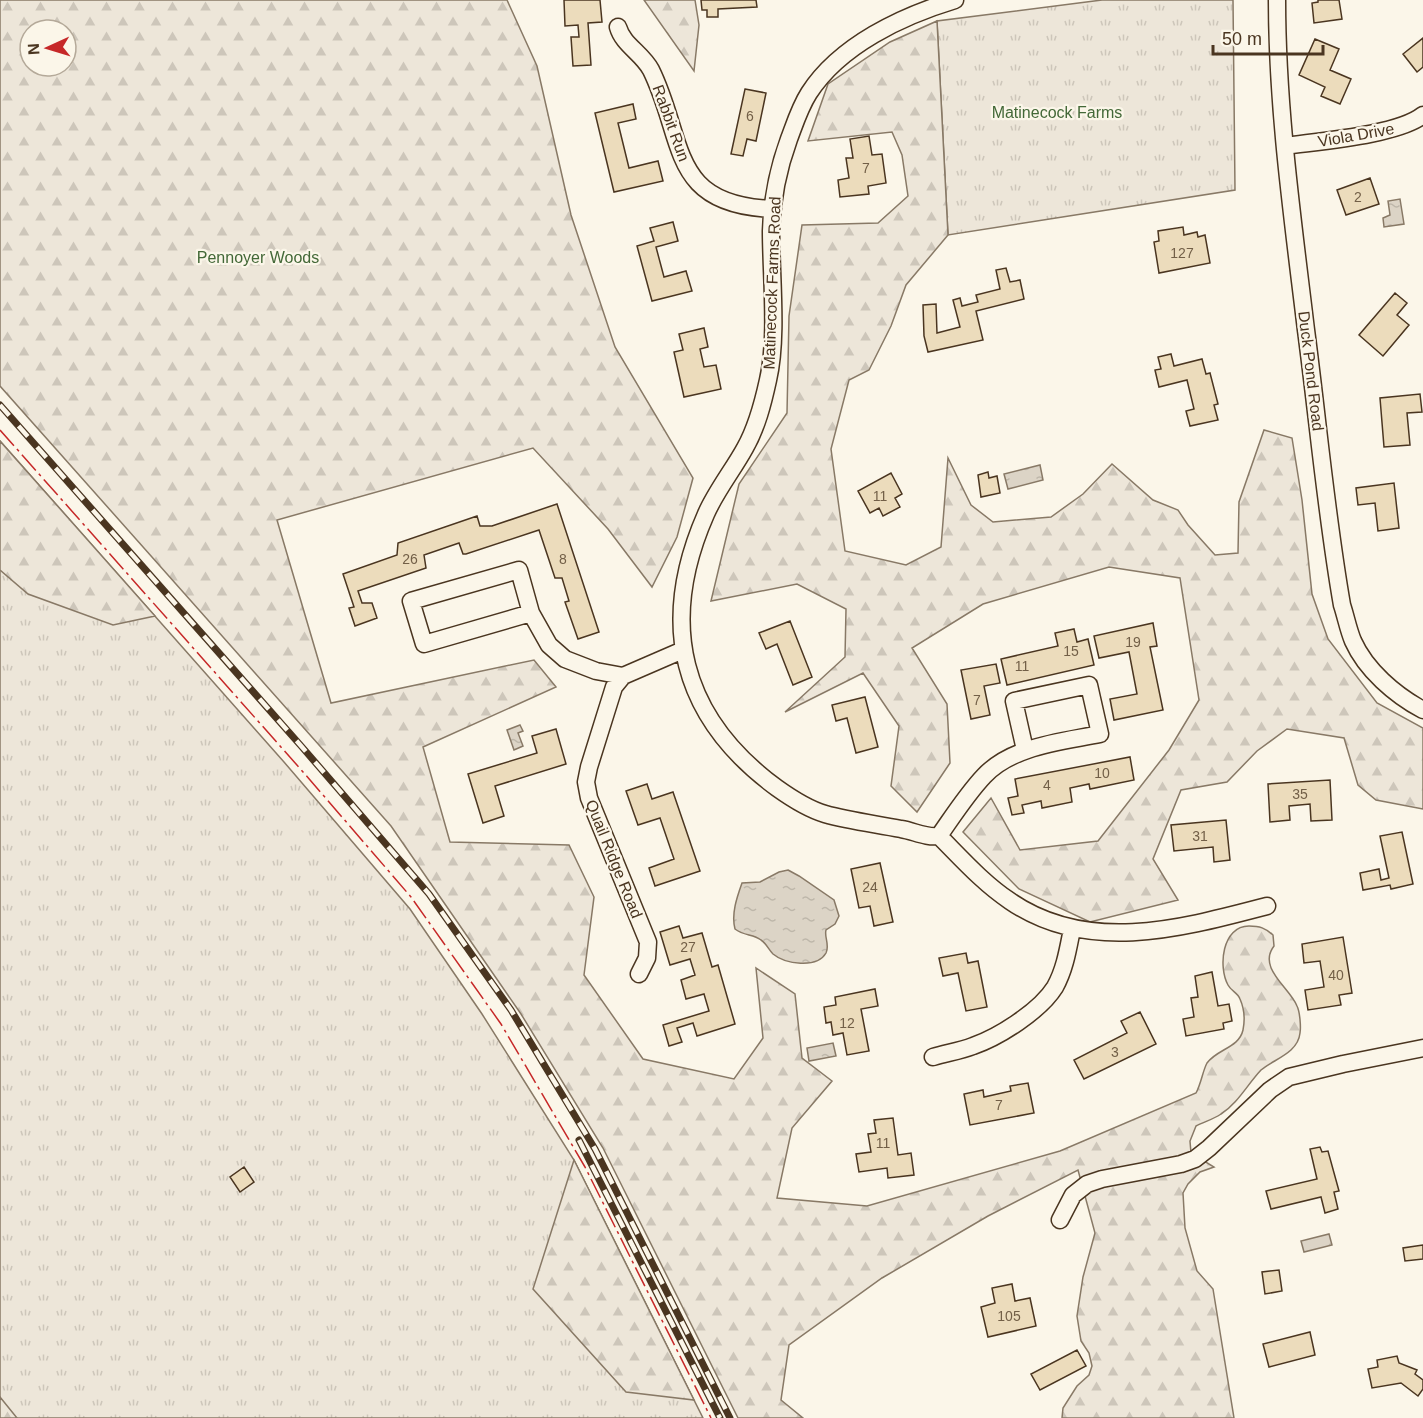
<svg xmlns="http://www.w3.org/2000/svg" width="1423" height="1418" font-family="Helvetica,sans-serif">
<defs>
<pattern id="grass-tufts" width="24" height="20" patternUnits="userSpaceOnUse" patternTransform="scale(1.5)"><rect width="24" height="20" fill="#ede6d9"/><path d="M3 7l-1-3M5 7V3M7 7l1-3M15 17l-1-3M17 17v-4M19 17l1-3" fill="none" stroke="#cdc6ba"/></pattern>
<pattern id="forest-firs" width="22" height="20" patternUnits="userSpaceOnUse" patternTransform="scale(1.5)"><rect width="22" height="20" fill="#ede6d9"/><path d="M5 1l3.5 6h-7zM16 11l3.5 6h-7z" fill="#cdc6ba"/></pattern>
<pattern id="water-ripples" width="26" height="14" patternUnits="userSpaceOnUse" patternTransform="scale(1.5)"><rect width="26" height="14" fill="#dcd4c6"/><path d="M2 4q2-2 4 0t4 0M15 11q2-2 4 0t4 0" fill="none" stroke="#beb7aa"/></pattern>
</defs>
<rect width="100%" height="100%" fill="#fbf6e9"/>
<path fill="url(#grass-tufts)" stroke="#887966" stroke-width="1.5" d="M1102,0H1233L1235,190L948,235L937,21Z
M0,441L284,762L410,909L482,1014L574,1160L703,1418H0Z"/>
<path fill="url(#forest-firs)" stroke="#887966" stroke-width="1.5" fill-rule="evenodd" d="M0,0H507L537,66L571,215L615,347L693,478L677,537L652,587L608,529L533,448L277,520L331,703L534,660L556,687L423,747L450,842L569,845L594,897L584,975L643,1059L734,1079L763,1038L756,968L795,994L802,1058L832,1081L792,1128L777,1198L867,1206L1060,1151L1196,1093C1201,1084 1203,1070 1207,1063C1217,1049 1239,1048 1243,1030C1245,1020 1244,1008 1240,999C1238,993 1231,991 1228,985C1218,967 1222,926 1249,926C1260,926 1265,928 1273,935L1274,946C1257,968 1290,988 1297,1006C1300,1012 1301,1027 1300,1033C1298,1053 1274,1059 1261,1070C1247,1085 1238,1103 1221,1114C1214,1119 1204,1122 1196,1126L1190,1141L1191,1153L1214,1167L1200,1172L1188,1184L1183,1193L1185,1228L1197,1271L1213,1289L1234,1418H1062L1063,1408L1077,1386L1089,1375L1092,1366L1089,1353L1081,1341L1077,1316L1083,1277L1095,1233L1078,1170L988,1216L882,1278L789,1345L781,1400L803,1418H738L603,1148L521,1014L391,826L0,386ZM30,30H66V66H30Z
M644,0H695L699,25L694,71Z
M937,21L948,235L906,285L891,326L869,370L849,380L831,449L845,551L906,565L941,547L948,458L971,505L993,522L1051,517L1083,494L1112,464L1153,500L1178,510L1188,525L1215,555L1238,553L1239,502L1264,430L1292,438L1302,500L1312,594L1328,639L1377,703L1423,728V809L1376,800L1358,785L1344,738L1287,729L1257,751L1227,782L1181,790L1153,859L1178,900L1090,922L1019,889L963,832L991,798L1020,850L1098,841L1169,750L1199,700L1180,578L1109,567L983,604L912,648L947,704L950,763L917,812L891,786L899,726L863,673L785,712L845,657L846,609L797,584L711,601L739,484L787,413L789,316L802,225L878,223L908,196L902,155L892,132L808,141L828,84L890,42Z
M0,441L155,616L113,625L28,594L0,570Z
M574,1160L694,1400L626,1392L533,1289Z
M0,1397L17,1418H0Z"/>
<path fill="url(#water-ripples)" stroke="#887966" stroke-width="1.5" d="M1400,199L1404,224L1384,227L1383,218L1390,215L1388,201Z
M1040,465L1043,480L1008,489L1004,474Z
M520,725L523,731L518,733L523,746L514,750L507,730Z
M788,870L799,876L834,900L839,916L835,924L826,930C824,937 830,945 826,953C817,969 785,964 773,954C769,950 766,943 761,940C753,934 744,936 735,929C731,914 737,897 742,883L760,882L779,872Z
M833,1043L836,1056L809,1061L807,1048Z
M1329,1234L1332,1245L1304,1252L1301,1241Z"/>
<path fill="#ecdcbc" stroke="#4a3520" stroke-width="1.5" d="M564,0H600L602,22L588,23L591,65L573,66L571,37H579L578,25L565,26Z
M701,0H756L757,7L718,9V17H707V10H702Z
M1318,0H1339L1342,19L1314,23L1312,3L1318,2Z
M1423,38V67L1417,72L1403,54Z
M1315,39L1339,49L1330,70L1351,79L1340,104L1321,96L1325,87L1299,75Z
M745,89L766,93L756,141L747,139L743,156L731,154Z
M633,104L636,119L618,123L629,168L658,161L663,181L614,192L595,113Z
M869,136L872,155L882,154L886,183L868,186L869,194L840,197L838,180L849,178L846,158H853L850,139Z
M1370,178L1379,204L1346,215L1337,190Z
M673,222L678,241L656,247L664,277L686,271L692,291L652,301L637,246L654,241L650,228Z
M1183,227L1184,235L1197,232L1198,237L1205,235L1210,263L1159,273L1154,242L1159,241L1158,231Z
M1006,268L1010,282L1020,280L1024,299L976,311L983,340L928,352L924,336L923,305L936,304L937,333L960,327L953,300L960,298L962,306L978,302L976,295L1000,289L996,270Z
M1395,293L1407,303L1397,315L1409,325L1383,356L1359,335Z
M704,328L708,347L700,349L704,367L716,365L721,389L684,397L674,352L683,350L679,334Z
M1171,354L1174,366L1202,359L1206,374L1210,373L1218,404L1214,405L1218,420L1190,426L1186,411L1194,409L1187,380L1159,387L1155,370L1161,369L1158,357Z
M1420,394L1422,412L1407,413L1410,445L1384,447L1380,398Z
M988,472L989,478L997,476L1000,493L981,497L978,475Z
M891,473L902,494L895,498L900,507L883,516L879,508L870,513L858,491Z
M1394,483L1399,528L1378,531L1375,503L1358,505L1356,488Z
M557,504L599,632L578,639L565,602L569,601L562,578H555L539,530L466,554H463L459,543L424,555L426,568L358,591L362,603H372L377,618L355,626L349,608L354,607L343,574L397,555L398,543L477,516L480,526H492Z
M790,621L812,677L793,685L777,644L766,649L759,633Z
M1153,623L1157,646L1150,647L1163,710L1114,720L1110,699L1137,694L1129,652L1099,658L1094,636Z
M1074,629L1077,642L1088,639L1094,665L1007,685L1001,659L1058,646L1055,633Z
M996,664L1000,683L984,686L990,715L971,719L961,670Z
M865,697L878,747L856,753L847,718L836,721L832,705Z
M556,729L566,764L495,786L504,816L483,823L468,774L537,753L532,736Z
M1130,757L1134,780L1090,789L1089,784L1070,788L1072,802L1042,808L1041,801L1022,805L1024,813L1012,815L1008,798L1018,796L1015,779Z
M1330,780L1332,820L1311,821L1310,804L1289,806L1290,820L1270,822L1268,784Z
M647,784L652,799L673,792L700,871L655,886L649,868L674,859L660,818L638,825L626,791Z
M1226,820L1230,860L1214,862L1213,847L1174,851L1171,825Z
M1402,832L1413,884L1391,889L1390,885L1363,890L1360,873L1379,869L1381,880L1389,878L1380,836Z
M880,863L893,922L874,926L870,906L859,908L851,869Z
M679,926L683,938L702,933L712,967L718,965L735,1024L697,1036L693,1023L677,1028L682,1042L669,1046L663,1025L709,1011L704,994L686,999L681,980L695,975L690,959L670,965L660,932Z
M1343,937L1352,993L1339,995L1341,1005L1308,1010L1305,990L1324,987L1320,961L1304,963L1302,944Z
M966,953L968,963L978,961L987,1007L966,1011L958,973L943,976L939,958Z
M1212,972L1218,1006L1229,1004L1232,1021L1223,1023L1224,1029L1186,1036L1183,1019L1194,1017L1191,998L1198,997L1195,976Z
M875,989L878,1006L861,1009L869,1051L847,1055L843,1033L833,1035L831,1022L826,1023L824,1007L836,1005L835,997Z
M1140,1012L1156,1044L1084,1079L1074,1060L1127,1033L1121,1021Z
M1028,1083L1034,1113L970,1125L964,1094L983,1090L984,1097L1011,1091L1010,1086Z
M893,1118L898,1155L911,1153L914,1175L888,1178L887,1168L859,1172L856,1154L871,1152L868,1134L876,1133L874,1120Z
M1320,1147L1322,1152L1328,1151L1339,1191L1334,1192L1338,1209L1325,1213L1321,1197L1271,1209L1266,1191L1317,1179L1310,1149Z
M244,1167L254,1182L240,1192L230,1177Z
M1423,1245V1259L1405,1261L1403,1248Z
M1279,1270L1282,1291L1265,1294L1262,1272Z
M1012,1284L1015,1301L1030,1298L1036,1326L988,1337L981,1307L995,1303L992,1288Z
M1310,1332L1315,1355L1269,1367L1263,1344Z
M1077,1350L1086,1366L1040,1390L1031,1374Z
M1397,1356L1399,1363L1417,1370L1415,1374L1423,1380V1389L1418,1396L1401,1383L1372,1388L1368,1369L1378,1367L1377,1360Z"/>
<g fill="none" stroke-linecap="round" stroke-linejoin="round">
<defs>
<path id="minor" d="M1277,0C1277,110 1293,221 1306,330C1318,421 1326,514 1342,605C1346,617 1348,629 1353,641C1366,670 1395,695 1423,710
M618,27C623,45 642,53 651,70C686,141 668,205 773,209
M1285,146C1320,141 1398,135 1423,115
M531,613L424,644L411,601L519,570L531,613L549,645L565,659L596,671L623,676L683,650
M623,676L614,687L589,767L586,782L589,798L648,942L647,958L639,974
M939,836C926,838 914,831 901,829C876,824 850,821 825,814C808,809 791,798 777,788C680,717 658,623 706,514C716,491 733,470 745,448C757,427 763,403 768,380C778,337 771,276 771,231C772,198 778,169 789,139C795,123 800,107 809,93C840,45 902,16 955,0
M939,836C953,816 967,794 984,776C1012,746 1061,742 1100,734L1089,685L1014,701L1025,750
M939,836C961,858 983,883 1010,901C1088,955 1183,928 1267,906
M933,1057C946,1053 960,1051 973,1046C999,1037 1040,1011 1055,987C1065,969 1068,949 1072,929
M1060,1220L1073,1195L1087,1184L1102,1179L1181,1164L1195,1159L1209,1148L1270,1090L1289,1077L1343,1064L1423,1048"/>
</defs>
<use href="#minor" stroke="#4a3520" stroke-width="19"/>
<use href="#minor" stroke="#fbf6e9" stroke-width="16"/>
<defs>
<path id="rail" d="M0,405L302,747L429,894L511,1010L595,1149L730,1418
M579,1140L720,1418"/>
</defs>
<use href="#rail" stroke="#4a3520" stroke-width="7"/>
<use href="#rail" stroke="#fbf6e9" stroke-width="4.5" stroke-dasharray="14" stroke-linecap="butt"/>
<path stroke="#c62828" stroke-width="1.5" stroke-dasharray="21 4.5 3 4.5" stroke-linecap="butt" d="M0,430L304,773L411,897L501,1024L585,1167L711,1418"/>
</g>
<g text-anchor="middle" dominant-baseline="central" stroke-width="4.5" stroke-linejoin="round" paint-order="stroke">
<g font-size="14" fill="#725f47">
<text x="750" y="116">6</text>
<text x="866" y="168">7</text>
<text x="1358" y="197">2</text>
<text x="1182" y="253">127</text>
<text x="880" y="496">11</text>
<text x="410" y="559">26</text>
<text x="563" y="559">8</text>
<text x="1133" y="642">19</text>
<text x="1071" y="651">15</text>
<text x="1022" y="666">11</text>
<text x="977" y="700">7</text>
<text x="1102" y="773">10</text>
<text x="1047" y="785">4</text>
<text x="1300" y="794">35</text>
<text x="1200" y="836">31</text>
<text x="870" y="887">24</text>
<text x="688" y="947">27</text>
<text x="1336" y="975">40</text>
<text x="847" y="1023">12</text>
<text x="1115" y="1052">3</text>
<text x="999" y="1105">7</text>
<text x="883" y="1143">11</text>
<text x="1009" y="1316">105</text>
</g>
<g font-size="16" fill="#436837" stroke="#fbf6e9">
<text x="1057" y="112">Matinecock Farms</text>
<text x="258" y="257">Pennoyer Woods</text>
</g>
<g font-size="16" fill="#4a3520" stroke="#fbf6e9">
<text transform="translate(671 123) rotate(70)">Rabbit Run</text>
<text transform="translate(1356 135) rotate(-10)">Viola Drive</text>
<text transform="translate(772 283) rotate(-88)">Matinecock Farms Road</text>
<text transform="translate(1311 371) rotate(83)">Duck Pond Road</text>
<text transform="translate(614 859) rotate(68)">Quail Ridge Road</text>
</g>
</g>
<g transform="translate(48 48) rotate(266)"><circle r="28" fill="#fbf6e9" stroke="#b4a999" stroke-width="1.5"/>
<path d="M0-4.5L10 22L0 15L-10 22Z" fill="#c62828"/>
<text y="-9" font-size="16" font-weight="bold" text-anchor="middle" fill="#4a3520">N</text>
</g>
<path d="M1213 45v9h110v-9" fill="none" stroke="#4a3520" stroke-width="3"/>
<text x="1222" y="45" font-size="18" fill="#4a3520" stroke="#fbf6e9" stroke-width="4.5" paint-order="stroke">50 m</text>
</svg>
